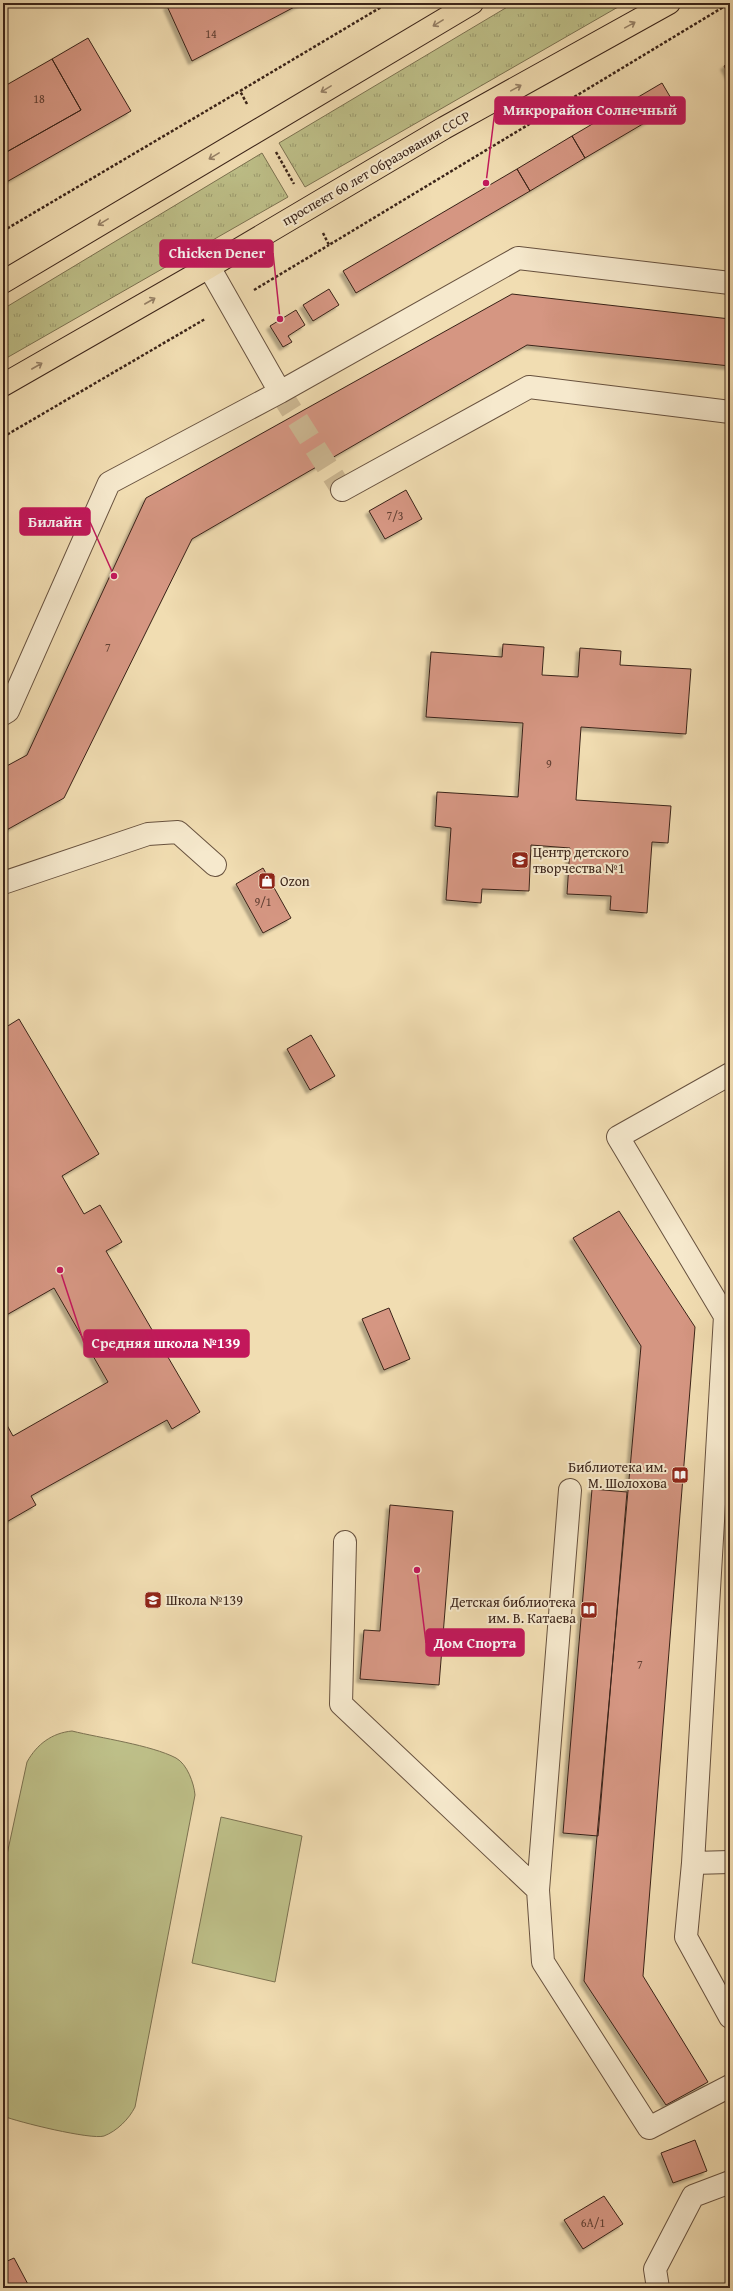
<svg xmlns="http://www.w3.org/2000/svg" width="733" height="2291" font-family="'Gentium Book Plus',serif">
<defs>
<pattern id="grass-tufts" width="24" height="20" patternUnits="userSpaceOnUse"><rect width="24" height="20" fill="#bec089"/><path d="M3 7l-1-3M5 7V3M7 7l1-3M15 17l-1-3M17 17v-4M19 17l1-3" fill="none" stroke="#9c9c6f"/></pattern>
<filter id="shadow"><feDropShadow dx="-3.5" dy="3.5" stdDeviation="1" flood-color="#0004"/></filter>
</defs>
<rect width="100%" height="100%" fill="#f1ddb2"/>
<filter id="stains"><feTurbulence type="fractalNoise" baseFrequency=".005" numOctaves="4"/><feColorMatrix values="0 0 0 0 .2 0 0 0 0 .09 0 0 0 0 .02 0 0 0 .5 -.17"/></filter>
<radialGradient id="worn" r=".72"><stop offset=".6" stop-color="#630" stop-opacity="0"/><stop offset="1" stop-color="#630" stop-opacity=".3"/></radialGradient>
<path fill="url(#grass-tufts)" stroke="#7c7251" d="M514,3H625L305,187L279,143Z
M262,153L288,197L3,360V309Z"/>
<path fill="#bec089" stroke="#7c7251" d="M72,1731C100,1738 151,1745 176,1758C187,1764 194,1783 195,1795L135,2107C129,2119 117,2131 104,2136C91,2140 18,2122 3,2116V1873L27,1762C37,1744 52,1733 72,1731Z
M221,1817L302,1836L275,1982L192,1963Z"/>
<path fill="#d59682" stroke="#3b2419" filter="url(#shadow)" d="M173,3H302L192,61L167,6Z
M88,38L131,111L3,184V154L81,110L52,59Z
M52,59L81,110L3,154V87Z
M730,62V77L724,66Z
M662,83L675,105L585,158L572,136Z
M572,136L585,158L530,191L517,169Z
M517,169L530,191L356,293L343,271Z
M329,289L339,305L313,321L303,305Z
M512,294L730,319V366L527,345L192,539L64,798L3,832V768L27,755L146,498Z
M296,310L305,325L288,336L292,342L283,347L270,326Z
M406,490L422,519L385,539L369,511Z
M503,644L544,647L542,675L578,677L580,648L621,651L620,665L691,669L686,734L581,727L576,800L671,806L668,843L652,842L647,913L610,910L611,896L567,894L570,848L531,845L529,891L482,889L481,903L446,900L451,828L435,826L437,792L518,797L523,723L426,717L431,652L502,657Z
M263,868L291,918L263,933L236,884Z
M19,1019L99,1154L62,1176L84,1214L100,1205L122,1242L106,1251L200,1412L172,1429L167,1420L31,1496L36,1505L3,1524V1418L13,1436L108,1382L54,1288L3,1317V1029Z
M311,1035L335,1076L310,1090L287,1049Z
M619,1211L695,1327L643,1976L708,2082L666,2105L584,1981L641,1346L573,1238Z
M389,1308L410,1359L384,1370L362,1319Z
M592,1489L627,1492L598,1836L563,1833Z
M390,1505L453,1511L439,1685L360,1679L364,1630L380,1631Z
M695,2140L707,2171L673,2183L661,2153Z
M604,2196L623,2224L583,2249L564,2220Z
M14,2258L30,2288H3V2263Z"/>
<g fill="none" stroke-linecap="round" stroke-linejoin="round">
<path stroke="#cdb893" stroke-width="22" stroke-dasharray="22 11" stroke-linecap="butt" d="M280,392L342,490"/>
<defs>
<path id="minor" d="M280,392L518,258L730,283
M342,490L529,387L730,412
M3,714L8,711L109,483L280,392L209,267
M3,883L148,834L178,832L215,865
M570,1490L538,1890L543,1962L649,2128L730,2086
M345,1542L341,1704L538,1890
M730,1862L693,1863L686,1937L730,2017
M693,1863L725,1316L618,1137L730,1074
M658,2288L655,2269L693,2196L730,2182"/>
<path id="major" d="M3,282L472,3
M3,385L209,267L444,128L669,3"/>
</defs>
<use href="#minor" stroke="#68523f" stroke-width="24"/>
<use href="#major" stroke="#3b2419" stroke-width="24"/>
<path stroke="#3b2419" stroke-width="2.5" stroke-dasharray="3 2" stroke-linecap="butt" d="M247,104L240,91L388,3
M276,152L294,184
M3,231L240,91
M323,233L329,245L730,3
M254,290L329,245
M3,437L205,319"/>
<use href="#minor" stroke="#f6e9cd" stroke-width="22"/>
<use href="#major" stroke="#f1ddb2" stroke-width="22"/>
</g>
<defs><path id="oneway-shaft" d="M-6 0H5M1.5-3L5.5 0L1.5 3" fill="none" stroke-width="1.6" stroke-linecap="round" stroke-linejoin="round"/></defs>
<g stroke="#968066">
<use href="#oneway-shaft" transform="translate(438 23) rotate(149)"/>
<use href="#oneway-shaft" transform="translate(630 25) rotate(-29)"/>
<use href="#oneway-shaft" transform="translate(516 88) rotate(-29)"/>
<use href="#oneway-shaft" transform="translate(326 89) rotate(149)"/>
<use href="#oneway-shaft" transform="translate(214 156) rotate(149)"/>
<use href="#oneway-shaft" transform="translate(103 222) rotate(149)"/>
<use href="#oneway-shaft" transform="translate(150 301) rotate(-30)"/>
<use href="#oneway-shaft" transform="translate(37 366) rotate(-30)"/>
</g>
<defs>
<symbol id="school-square" viewBox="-11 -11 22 22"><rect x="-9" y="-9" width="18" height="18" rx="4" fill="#8f2418" stroke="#f6e9cd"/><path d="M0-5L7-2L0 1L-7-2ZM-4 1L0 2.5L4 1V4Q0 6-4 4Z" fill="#fff"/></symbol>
<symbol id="shop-square" viewBox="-11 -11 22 22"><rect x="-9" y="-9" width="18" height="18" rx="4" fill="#8f2418" stroke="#f6e9cd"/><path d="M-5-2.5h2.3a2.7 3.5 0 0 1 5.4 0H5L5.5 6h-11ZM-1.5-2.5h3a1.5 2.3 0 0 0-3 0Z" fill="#fff"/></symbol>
<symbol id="library-square" viewBox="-11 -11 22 22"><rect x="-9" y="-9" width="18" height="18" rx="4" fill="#8f2418" stroke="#f6e9cd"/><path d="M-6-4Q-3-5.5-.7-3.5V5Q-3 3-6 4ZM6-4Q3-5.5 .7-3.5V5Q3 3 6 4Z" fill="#fff"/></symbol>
</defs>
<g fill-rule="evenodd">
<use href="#school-square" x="510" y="850" width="20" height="20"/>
<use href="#shop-square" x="257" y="871" width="20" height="20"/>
<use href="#library-square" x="670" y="1465" width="20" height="20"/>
<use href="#school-square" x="143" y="1590" width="20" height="20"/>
<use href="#library-square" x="579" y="1600" width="20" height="20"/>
</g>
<g text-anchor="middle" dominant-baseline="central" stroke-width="4" stroke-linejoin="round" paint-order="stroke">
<g font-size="12" fill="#624033">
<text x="211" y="33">14</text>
<text x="39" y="98">18</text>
<text x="395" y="515">7/3</text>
<text x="108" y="647">7</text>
<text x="549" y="763">9</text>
<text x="263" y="901">9/1</text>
<text x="640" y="1664">7</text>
<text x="593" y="2222">6А/1</text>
</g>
<g font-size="14" fill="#3b2419" stroke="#f6e9cd">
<text transform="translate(376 168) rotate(-30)">проспект 60 лет Образования СССР</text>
</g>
<g font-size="14" fill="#3b2419" stroke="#f6e9cd" text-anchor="start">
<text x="533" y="852">Центр детского<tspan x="533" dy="16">творчества №1</tspan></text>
<text x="280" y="881">Ozon</text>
<text x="667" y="1467" text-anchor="end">Библиотека им.<tspan x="667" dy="16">М. Шолохова</tspan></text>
<text x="166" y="1600">Школа №139</text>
<text x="576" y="1602" text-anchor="end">Детская библиотека<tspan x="576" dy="16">им. В. Катаева</tspan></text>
</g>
</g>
<path fill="none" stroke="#c2185b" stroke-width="1.5" d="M486 183L495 110M280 319L273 253M114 576L90 522M60 1270L84 1343M417 1570L426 1643"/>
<g fill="#c2185b" stroke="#f6e9cd" stroke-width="1.5">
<circle cx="486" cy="183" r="4"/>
<circle cx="280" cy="319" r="4"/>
<circle cx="114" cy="576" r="4"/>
<circle cx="60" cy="1270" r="4"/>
<circle cx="417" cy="1570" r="4"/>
</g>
<g fill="#c2185b" stroke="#c2185b" stroke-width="1.5">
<rect x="495" y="97" width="190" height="27" rx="4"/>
<rect x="160" y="240" width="113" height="27" rx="4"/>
<rect x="20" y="508" width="70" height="27" rx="4"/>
<rect x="84" y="1330" width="165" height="27" rx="4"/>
<rect x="426" y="1629" width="98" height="27" rx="4"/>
</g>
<g font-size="15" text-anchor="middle" font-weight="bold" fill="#fff">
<text x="590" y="115">Микрорайон Солнечный</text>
<text x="217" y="258">Chicken Dener</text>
<text x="55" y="527">Билайн</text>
<text x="166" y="1348">Средняя школа №139</text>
<text x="475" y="1648">Дом Спорта</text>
</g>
<rect width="733" height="2291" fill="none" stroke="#f1ddb2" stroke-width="16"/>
<rect x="4" y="4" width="725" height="2283" fill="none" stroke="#3b2419" stroke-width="2"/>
<rect x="8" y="8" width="717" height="2275" fill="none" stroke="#3b2419"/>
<rect width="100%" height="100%" filter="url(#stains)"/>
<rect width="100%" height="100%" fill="url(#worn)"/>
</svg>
